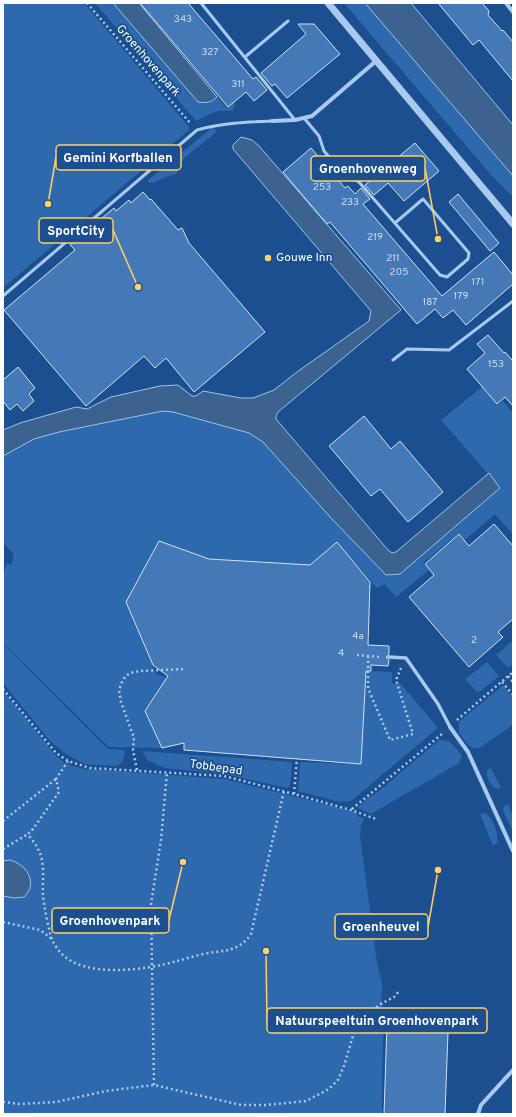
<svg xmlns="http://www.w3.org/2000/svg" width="516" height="1117" font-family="Overpass,sans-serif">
<rect width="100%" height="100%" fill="#1b4f8f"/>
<path fill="#2e69ad" d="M3,3H84L189,127V130L3,288Z
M95,3H113L198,102L213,100L217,97L227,108L235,102L233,111H218L207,115L196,121Z
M344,3H365L513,176V197L492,176Z
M213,127L215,129L216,132L214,134L183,159L176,174C166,175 159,182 150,183L147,181Z
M482,387L497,405L503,401L513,413V535L495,514L465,540L459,533L423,563L429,570L396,597L385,584L377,588L337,542L310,565L209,559L159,541L126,602L156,674L166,677L168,676L162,748L109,747L3,643V574L7,564L11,565C19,548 4,551 3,538C1,511 3,483 3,456L4,455L34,439L59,432L163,411L173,412L249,433L263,442L331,518L386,575L400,574L500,488L441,420Z
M513,640V664L508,668L496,655Z
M3,644L108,749L125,750C124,757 124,762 117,766L85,764L66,754L50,741L3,683Z
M487,662L499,676L478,693L465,679Z
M366,671L392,672V683L394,684H398L400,683L438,728L351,801L340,802L298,791L300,762L361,764Z
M503,685L513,698V725L481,747C471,753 465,740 459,733V722Z
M3,691L57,757C67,765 76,768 89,769L224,779L357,812V816L364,819L361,825L360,836L377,963L383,988L381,993L384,1017L382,1078V1114H3Z
M439,740L449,741L461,754L462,757L459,763L371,814L358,808L365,800L379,791Z
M142,751L292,762L290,786L287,788L225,774L164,768L148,760Z
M491,768L501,788L498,789C490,787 486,778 487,770Z
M508,804L513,817V832L503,811L504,806Z
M485,813C493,817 499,834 497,843L493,846L480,814Z"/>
<path fill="#3c6290" stroke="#9cc4f0" d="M113,3H139L217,97C211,103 206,103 198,102Z
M365,3H411L513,125V176Z
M241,137L252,140L259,146L401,310L278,412L276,416V419L388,550L392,553L396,552L489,473L500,488L400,574L386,575L331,518L263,442L249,433L173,412L163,411L59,432L34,439L3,456V430L20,423L76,407L87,409L111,397L160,386L178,385L192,396H196L203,391L241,398H253L274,390L297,372L369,321L371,311L233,149V145Z
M9,860C26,863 39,883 24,897L14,898L3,896V861Z"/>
<path fill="#4478b7" stroke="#cfe3fa" d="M140,3H188L253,79L256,77L267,90L254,101L246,92L228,107Z
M438,3H482L489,11L488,15L502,31L503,30L513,42V81L479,40L473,45Z
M298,24H314L340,54L287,98L275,84L272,86L261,73L306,34Z
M415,143L439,171L404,201L388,183L374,195L365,185Z
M311,148L345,188L348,186L355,194L361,188L370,199L363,204L442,296L494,252L513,275V284L466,325L453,310L443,318L435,309L417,324L330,222L327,224L283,172Z
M143,192L150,200L151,199L178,230L182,228L189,243L265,332L194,392L166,358L155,368L144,356L86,406L4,310L75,250L70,245L114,208L116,211L129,200L131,203Z
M458,194L499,243L490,251L449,202Z
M488,335L504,353L505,352L513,361V406L505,397L497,404L467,369L485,353L477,344Z
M18,367L35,388L29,394L34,401L23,411L17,404L10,410L3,401V380Z
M364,416L391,449L400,441L443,492L408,522L380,489L371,496L329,446Z
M494,524L513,546V619L498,632L503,637L469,667L409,597L434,575L425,564L459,534L469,546Z
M159,541L209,559L310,565L337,542L370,582L368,645L389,646V654L386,657L389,660L388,666L371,665V671H366L361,764L184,750V743L162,748L145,711L168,676L153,665L126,602Z
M387,1024L411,1025V1030L448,1032L445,1114H384Z"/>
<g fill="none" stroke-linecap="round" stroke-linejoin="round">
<path stroke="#a9c9ee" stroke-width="2.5" stroke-dasharray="2 3" stroke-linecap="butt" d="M87,3L191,124
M357,655L380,657
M368,656V688L390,740L413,734L396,680L401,668
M508,676L513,682
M502,682L513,695
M3,689L56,753L68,761L90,768L224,776L294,794L351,810L376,819
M457,720L513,672
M68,761L56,779L59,792L33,829L28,834C31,839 36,844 38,849C46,864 42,881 43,897C44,905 49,932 52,939C53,943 57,948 60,952C83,979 147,970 177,961C185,959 194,956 203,954C223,950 238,953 251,934L284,791
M137,770L133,750L134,738L121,702L119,690L122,682L125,677L130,673L140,671L186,669
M294,794L297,758
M352,809L443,733
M3,821L56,779
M3,849L28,834
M3,922L40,930L52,939
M154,1085L151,904L161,840L167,772
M3,1102L20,1104L56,1102L106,1091L154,1085L241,1105H265L306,1101L329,1089L338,1080L344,1066L355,1029L379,1005L394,997L400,990"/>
<path stroke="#a9c9ee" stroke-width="3" d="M201,3L295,120
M245,57L288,21
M304,118L319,136L324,151L340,170L346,175L359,182L440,275L447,277L468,259L469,253L423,199L395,223
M3,296L197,130C222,123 246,122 272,121
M393,360L407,349L449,350L513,301"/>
<path stroke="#a9c9ee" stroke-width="3.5" d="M389,657L406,658L438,704L450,727"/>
<path stroke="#a9c9ee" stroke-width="4" d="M506,3L513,12
M272,121L295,120L312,116L376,61
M450,727L468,752L513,851
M478,1114L481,1105L513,1070"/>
<path stroke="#a9c9ee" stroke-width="7" d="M328,3L513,224"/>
</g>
<circle fill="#ffd166" stroke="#1b4f8f" stroke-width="1.5" cx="268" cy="258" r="4"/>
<g text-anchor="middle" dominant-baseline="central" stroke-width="3.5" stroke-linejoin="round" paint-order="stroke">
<g font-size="10" fill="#d0dded">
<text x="183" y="19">343</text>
<text x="210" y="52">327</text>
<text x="238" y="84">311</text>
<text x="322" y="187">253</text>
<text x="350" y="202">233</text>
<text x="375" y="237">219</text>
<text x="393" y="258">211</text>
<text x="399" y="272">205</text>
<text x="478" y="282">171</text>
<text x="461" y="296">179</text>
<text x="430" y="302">187</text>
<text x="496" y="364">153</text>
<text x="358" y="636">4a</text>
<text x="474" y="640">2</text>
<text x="341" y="653">4</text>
</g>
<g font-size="12" fill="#fff" stroke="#1b4f8f">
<text transform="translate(148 61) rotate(49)">Groenhovenpark</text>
<text transform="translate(216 768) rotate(8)">Tobbepad</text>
</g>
<g font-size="12" fill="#fff" stroke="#1b4f8f" text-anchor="start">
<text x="276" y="258">Gouwe Inn</text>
</g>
</g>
<path fill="none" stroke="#ffd166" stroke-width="1.5" d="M48 204L56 157M438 239L425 168M138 287L113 230M183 862L169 920M438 870L428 927M266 951L267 1020"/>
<g fill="#ffd166" stroke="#1b4f8f" stroke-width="1.5">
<circle cx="48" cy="204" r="4"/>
<circle cx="438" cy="239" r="4"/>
<circle cx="138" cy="287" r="4"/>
<circle cx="183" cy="862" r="4"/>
<circle cx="438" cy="870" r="4"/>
<circle cx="266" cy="951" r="4"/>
</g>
<g fill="#1b4f8f" stroke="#ffd166" stroke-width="1.5">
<rect x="56" y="145" width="125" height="25" rx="4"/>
<rect x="311" y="156" width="114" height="25" rx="4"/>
<rect x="39" y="218" width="74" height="25" rx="4"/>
<rect x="52" y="908" width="117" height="25" rx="4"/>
<rect x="335" y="914" width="93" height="25" rx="4"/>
<rect x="267" y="1008" width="220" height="25" rx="4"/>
</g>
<g font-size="13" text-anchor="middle" font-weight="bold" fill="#fff">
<text x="118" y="162">Gemini Korfballen</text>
<text x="368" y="173">Groenhovenweg</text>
<text x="76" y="235">SportCity</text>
<text x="110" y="925">Groenhovenpark</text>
<text x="381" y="931">Groenheuvel</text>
<text x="377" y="1025">Natuurspeeltuin Groenhovenpark</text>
</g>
<rect width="516" height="1117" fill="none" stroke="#ffffff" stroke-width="8"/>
</svg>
